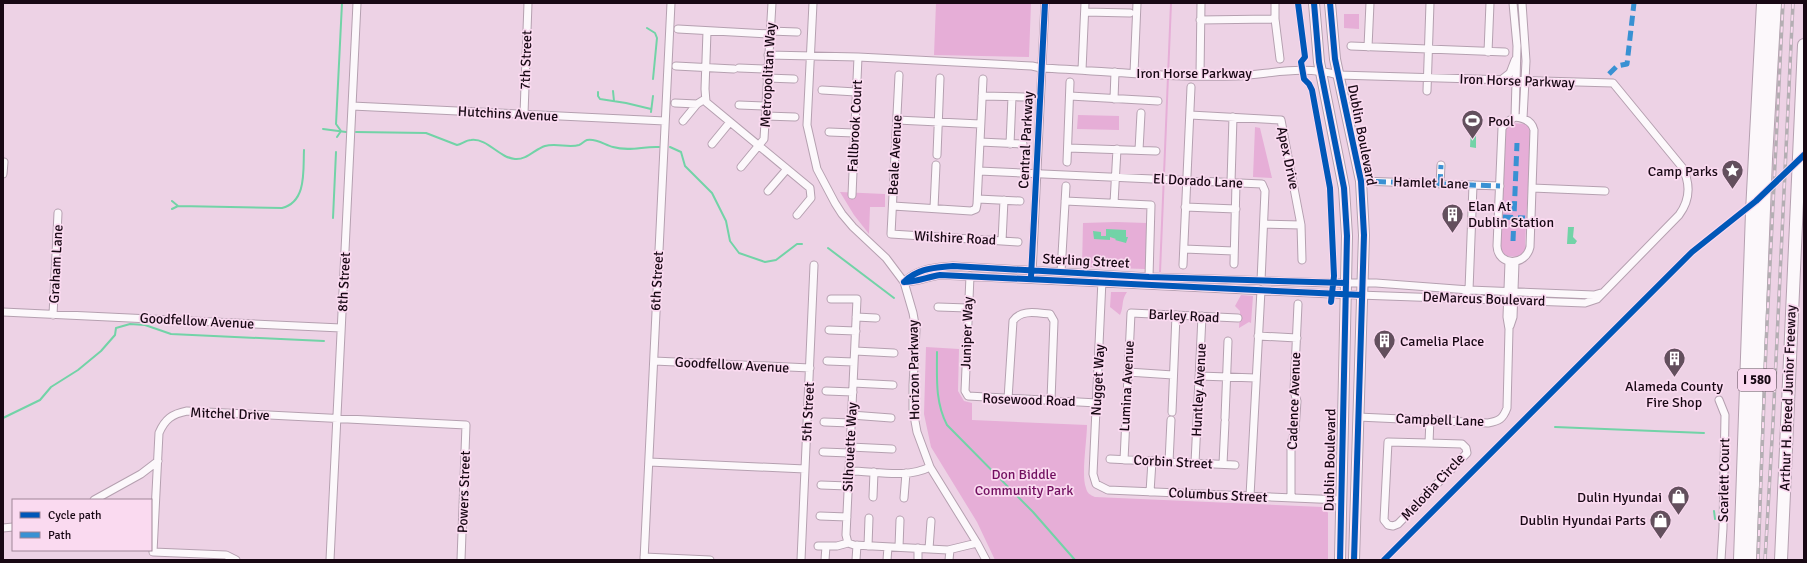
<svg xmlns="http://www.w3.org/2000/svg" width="1807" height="563" font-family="Signika,sans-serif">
<rect width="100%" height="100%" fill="#edd2e5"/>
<path fill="#e6aed7" d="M936,3H1031L1029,57L934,55Z
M1170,3H1172L1161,272H1159Z
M1344,14H1359V29L1344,28Z
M1078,115L1119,116V130L1077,129Z
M1511,123L1526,124L1531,129L1525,244L1527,250L1519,257L1506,256L1500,251L1505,135L1506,127Z
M1255,127L1260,128L1272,178L1253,177Z
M840,192L885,194V207H870L869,234L854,215Z
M1116,222L1147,223L1145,269L1082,267L1083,223Z
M1111,292H1127C1121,300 1124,306 1120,315L1110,307Z
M1241,295L1253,296L1251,323L1249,322L1239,328L1240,311L1235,306Z
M926,347L959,349L958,391L964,401L972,403V420L1087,425C1087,440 1081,476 1086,488C1087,493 1090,495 1095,497L1322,507L1326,509L1328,513V560H995L977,522L931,447L924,414Z"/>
<path fill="#72d3a7" d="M1471,129H1476V148L1470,147Z
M1568,227H1574L1573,237L1577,241L1575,244H1567Z
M1106,229L1126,230V237H1128L1126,243L1115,240L1116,239L1110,237V240L1094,239L1093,231L1101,232V236H1106Z"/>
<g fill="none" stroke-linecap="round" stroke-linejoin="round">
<path stroke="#72d3a7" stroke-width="2" d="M647,28L655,33L657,38L653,79
M613,91L614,101
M598,92V96L600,99L626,103L651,109
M651,112L653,96
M323,129L346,132
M341,131L336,124L342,3
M356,132L426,133L457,145C462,144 466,140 471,140C488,138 499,158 515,159C527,160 535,149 545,146C556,143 569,148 579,145C582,144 584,141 587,140C596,138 605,145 613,147C630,152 643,146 659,147
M337,137L341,131
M670,147L681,152L685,166L712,193L726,221L730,241L739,253L765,262L776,260L797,244H802
M172,201L178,206L282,208C307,202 303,170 304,150
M172,209L178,206
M333,218L336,152
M828,248L894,298
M937,352C937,378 935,402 947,425L1033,512L1075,560
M3,418L40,400L51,387L78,370L101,351L115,335L116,328L130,324L145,325L171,334L324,341
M1555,427L1704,433
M1714,511L1715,519"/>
<defs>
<path id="street" d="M813,3L807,125L817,169L835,203L842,214L853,227L886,258L904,282L913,313L916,330L913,385V410L917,432L930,467L977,543L986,560
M1275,3V19L1280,59
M1513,3L1517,46L1515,117
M1522,3L1526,61L1523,118
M1085,12L1130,13
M1200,20L1275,19
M678,29L770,34
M707,31L705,89L706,102L810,188L811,198L797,215
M770,31L797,32
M1351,46L1505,52
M1368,47L1370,3
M1488,52L1490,3
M768,55L858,57L1032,66L1041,68C1106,71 1171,78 1236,76C1272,74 1302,65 1338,75L1613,83L1682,167C1691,184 1690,200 1679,215L1597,299L1585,303L1331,294L940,275C927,277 916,282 904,282
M676,66L734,69
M739,68L767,69
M1082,70L1085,3
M1134,73L1137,3
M899,75L891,234L1018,242
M1200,75L1201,3
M767,78L794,79
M1501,80L1510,73L1515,60
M822,90L856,92
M1427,91L1430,3
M982,96L1024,97
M1070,96L1158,101
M1114,99L1115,72
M675,103L697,104
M739,105L766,106
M352,106L665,121
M524,114L528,3
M1190,115L1281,120L1301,225L1302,260
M766,116L795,117
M1515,117C1524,118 1532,121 1534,130L1530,247C1526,266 1498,267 1497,246L1502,128L1507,122Z
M897,120L980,124
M683,121L697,104L705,99
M829,132L854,133
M980,142L1023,144
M712,144L730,122
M1010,144L1012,97
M1068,148L1156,151
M1139,150L1141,113
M937,155L940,78
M1067,162L1070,82
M741,167L764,139L772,3
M979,171L1262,184L1265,191L1261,281
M3,174L4,162
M1361,181L1500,186
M1231,182L1233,117
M1440,184L1441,165
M1532,188L1605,191
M768,191L787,169
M852,195L858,57
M978,199L1020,201
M1065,201L1151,205L1149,277
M1114,203L1117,149
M893,206L971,211L976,209L977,204L983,79
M1185,207L1236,209
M934,208L936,165
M1264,224L1301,225
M1002,241L1004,200
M1184,249L1234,251
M1234,264L1236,183
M1183,265L1191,87
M1061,272L1066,186
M1032,274L1045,3
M970,276L965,391L968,396L1097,403
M1102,280L1093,474L1096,484L1108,490L1341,500
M904,282C918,268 934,268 953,266L1149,277L1331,283H1376L1469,290L1594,295L1601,293
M1466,293L1469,290L1473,185
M831,299H857L846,535L848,543
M938,307L968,308
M3,312L341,328
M53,315L58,213
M856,317L876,318
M1510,326L1513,317L1515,262
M829,330L856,331
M1258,336L1297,338
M855,351L894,353
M654,361L810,368
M827,361L854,362
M1128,372L1173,375
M1199,376L1256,378
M853,383L893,385
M826,391L853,392
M1008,399L1013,321C1021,309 1037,313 1050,314L1054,321L1051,400
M1719,400L1725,415L1723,528L1721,560
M1172,412L1176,315
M851,415L891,418
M1358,417L1488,423C1499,421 1503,419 1507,408L1509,329L1507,317L1509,262
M1225,418L1228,341
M824,422L851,423
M1429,443L1388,442L1384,520L1388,525L1393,526L1398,524L1467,453L1466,448L1462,444L1429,443L1430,419
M850,447L892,449
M823,452L850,453
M1110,459L1235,465
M1124,460L1131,313L1238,318
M649,462L805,469
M1169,462L1171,420
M1195,463L1202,316
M1223,464L1225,422
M849,471C875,471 906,479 930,467
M821,485L848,486
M1150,492L1152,461
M1250,496L1261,290
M873,497L874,472
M904,498L906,473
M1291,498V444L1295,430L1297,401L1294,391L1298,304
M94,500L141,474L158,461
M820,516L847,517
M3,528L13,527
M848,543L854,545L948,550L977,543
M818,546H837L848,543
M868,546L869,518
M899,547L900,520
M929,549L931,521
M644,557L710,560
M236,560L226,555L153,552L159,433C165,419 172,414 187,411L466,425L461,560
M330,560L357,3
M644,560L671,3
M801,560L814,265
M825,560L826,546
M856,560L857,545
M887,560L888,547
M918,560V548
M949,560L950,550"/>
<path id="primary" d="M1314,3L1319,62L1344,188L1347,236L1340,560
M1330,3L1335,59L1361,181L1364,235L1354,560"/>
<path id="highway" d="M1740,560L1752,212L1763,3
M1750,560L1766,159L1775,3
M1781,560L1804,45"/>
</defs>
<use href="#street" stroke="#b5a0b0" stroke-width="9"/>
<use href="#primary" stroke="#b5a0b0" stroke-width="12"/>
<use href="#highway" stroke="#b5a0b0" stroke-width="14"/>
<use href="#street" stroke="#fcf8fb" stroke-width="7"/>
<use href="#primary" stroke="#fcf8fb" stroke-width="10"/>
<use href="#highway" stroke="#fcf8fb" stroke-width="12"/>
<defs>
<path id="rail" d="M1758,560L1766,345L1783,3
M1765,560L1773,423L1793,3"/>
</defs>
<use href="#rail" stroke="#b4aeb3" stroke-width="3.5"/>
<use href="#rail" stroke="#fadaf0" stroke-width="2" stroke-dasharray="6" stroke-linecap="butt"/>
<path stroke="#3991d3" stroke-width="5" stroke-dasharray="10 5" stroke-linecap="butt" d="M1609,74L1617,66L1627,64L1634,3
M1361,181L1500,186
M1440,184L1441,165
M1503,217L1525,218
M1513,241L1517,143"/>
<defs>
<path id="cycleway" d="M1298,3L1305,57L1301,62L1304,79L1309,84L1312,90L1330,188L1334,276L1331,302
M1314,3L1319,62L1344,188L1347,236L1340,560
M1330,3L1335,59L1361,181L1364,235L1354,560
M1031,277L1045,3
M904,282C916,282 927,277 940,275L1362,295
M904,282C918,268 934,268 953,266L1149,277L1346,283
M1384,560L1692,252L1756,201L1804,155"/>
</defs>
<use href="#cycleway" stroke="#fadaf0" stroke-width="8"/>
<use href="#cycleway" stroke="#0057b8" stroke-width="6"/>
</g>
<defs>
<symbol id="stadium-pin" viewBox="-11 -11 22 30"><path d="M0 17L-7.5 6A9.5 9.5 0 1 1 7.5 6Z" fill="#634f5d" stroke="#fadaf0"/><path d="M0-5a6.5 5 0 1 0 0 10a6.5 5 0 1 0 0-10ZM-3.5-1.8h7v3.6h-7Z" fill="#fff"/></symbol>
<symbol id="sight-pin" viewBox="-11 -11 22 30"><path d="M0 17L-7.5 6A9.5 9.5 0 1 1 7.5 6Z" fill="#634f5d" stroke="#fadaf0"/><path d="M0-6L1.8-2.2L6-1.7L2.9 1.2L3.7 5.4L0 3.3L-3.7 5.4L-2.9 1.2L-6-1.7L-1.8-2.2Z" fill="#fff"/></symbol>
<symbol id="building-pin" viewBox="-11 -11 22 30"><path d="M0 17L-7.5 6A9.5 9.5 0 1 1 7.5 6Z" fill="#634f5d" stroke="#fadaf0"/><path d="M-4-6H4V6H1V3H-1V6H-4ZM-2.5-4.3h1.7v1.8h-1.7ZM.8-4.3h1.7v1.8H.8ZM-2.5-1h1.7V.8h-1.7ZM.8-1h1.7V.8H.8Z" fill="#fff"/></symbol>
<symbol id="shop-pin" viewBox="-11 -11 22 30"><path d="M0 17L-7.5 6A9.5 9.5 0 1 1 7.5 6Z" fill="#634f5d" stroke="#fadaf0"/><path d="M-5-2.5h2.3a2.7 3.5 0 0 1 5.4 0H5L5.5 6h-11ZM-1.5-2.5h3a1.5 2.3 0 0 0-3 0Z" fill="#fff"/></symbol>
</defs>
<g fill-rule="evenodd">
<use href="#stadium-pin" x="1460" y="108" width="25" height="34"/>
<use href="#sight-pin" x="1720" y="158" width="25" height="34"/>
<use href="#building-pin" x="1440" y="202" width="25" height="34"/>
<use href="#building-pin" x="1372" y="328" width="25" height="34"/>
<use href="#building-pin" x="1662" y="346" width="25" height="34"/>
<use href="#shop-pin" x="1666" y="484" width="25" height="34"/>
<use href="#shop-pin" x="1648" y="508" width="25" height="34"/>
</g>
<g text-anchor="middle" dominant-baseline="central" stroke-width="3.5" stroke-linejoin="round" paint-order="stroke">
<rect fill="#fadaf0" stroke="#5c4756" stroke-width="1" x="1738" y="369" width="38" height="22" rx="3"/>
<g font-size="13" font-weight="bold" fill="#180814">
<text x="1757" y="380">I 580</text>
</g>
<g font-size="14" fill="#180814" stroke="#fadaf0">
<text transform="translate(526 60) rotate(-88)">7th Street</text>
<text x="1194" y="73">Iron Horse Parkway</text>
<text transform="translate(768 75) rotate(-87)">Metropolitan Way</text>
<text transform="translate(1517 81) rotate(2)">Iron Horse Parkway</text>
<text transform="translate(508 114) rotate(3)">Hutchins Avenue</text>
<text transform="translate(855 126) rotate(-87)">Fallbrook Court</text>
<text transform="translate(1362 135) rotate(79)">Dublin Boulevard</text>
<text transform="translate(1026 140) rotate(-87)">Central Parkway</text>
<text transform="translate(895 155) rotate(-87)">Beale Avenue</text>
<text transform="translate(1288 158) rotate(78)">Apex Drive</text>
<text transform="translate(1198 181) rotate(3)">El Dorado Lane</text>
<text transform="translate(1431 183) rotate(2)">Hamlet Lane</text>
<text transform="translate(955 238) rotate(3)">Wilshire Road</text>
<text transform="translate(1086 261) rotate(3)">Sterling Street</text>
<text transform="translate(56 264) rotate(-87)">Graham Lane</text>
<text transform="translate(657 281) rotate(-87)">6th Street</text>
<text transform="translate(344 282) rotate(-87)">8th Street</text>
<text transform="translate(1484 299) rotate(2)">DeMarcus Boulevard</text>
<text transform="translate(1184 316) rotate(3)">Barley Road</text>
<text transform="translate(197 321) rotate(3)">Goodfellow Avenue</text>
<text transform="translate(967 333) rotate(-88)">Juniper Way</text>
<text transform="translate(732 365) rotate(3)">Goodfellow Avenue</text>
<text transform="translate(914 370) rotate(-91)">Horizon Parkway</text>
<text transform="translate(1098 380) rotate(-87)">Nugget Way</text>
<text transform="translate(1127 386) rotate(-87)">Lumina Avenue</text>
<text transform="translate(1199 390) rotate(-87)">Huntley Avenue</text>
<text transform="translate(1788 398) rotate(-88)">Arthur H. Breed Junior Freeway</text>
<text transform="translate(1029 400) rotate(2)">Rosewood Road</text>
<text transform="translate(1294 401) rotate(-88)">Cadence Avenue</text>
<text transform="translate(808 412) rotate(-87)">5th Street</text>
<text transform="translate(230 414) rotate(2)">Mitchel Drive</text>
<text transform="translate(1440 420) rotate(2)">Campbell Lane</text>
<text transform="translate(850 447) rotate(-87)">Silhouette Way</text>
<text transform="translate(1330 460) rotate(-89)">Dublin Boulevard</text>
<text transform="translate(1173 462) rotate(3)">Corbin Street</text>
<text transform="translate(1724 480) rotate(-89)">Scarlett Court</text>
<text transform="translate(1433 487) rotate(-47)">Melodia Circle</text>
<text transform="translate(464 492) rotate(-88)">Powers Street</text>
<text transform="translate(1218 495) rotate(3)">Columbus Street</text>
</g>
<g font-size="14" fill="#180814" stroke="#fadaf0" text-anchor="start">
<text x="1488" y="121">Pool</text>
<text x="1718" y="171" text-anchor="end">Camp Parks</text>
<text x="1468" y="206">Elan At<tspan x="1468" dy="16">Dublin Station</tspan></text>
<text x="1400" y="341">Camelia Place</text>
<text x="1674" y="386" text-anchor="middle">Alameda County<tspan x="1674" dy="16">Fire Shop</tspan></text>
<text x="1662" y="497" text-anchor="end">Dulin Hyundai</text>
<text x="1646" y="520" text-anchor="end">Dublin Hyundai Parts</text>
</g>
<g font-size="14" fill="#721060" stroke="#fadaf0">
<text x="1024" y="474">Don Biddle<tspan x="1024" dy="16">Community Park</tspan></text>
</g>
</g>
<rect width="1807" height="563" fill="none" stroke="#180814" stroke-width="8"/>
<rect x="12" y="499" width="140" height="52" fill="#fadaf0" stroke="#a08698"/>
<rect x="20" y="512" width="20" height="6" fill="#0057b8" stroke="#a08698"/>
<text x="48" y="519" font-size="12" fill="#180814">Cycle path</text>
<rect x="20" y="532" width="20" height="6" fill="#3991d3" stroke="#a08698"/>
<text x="48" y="539" font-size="12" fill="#180814">Path</text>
</svg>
